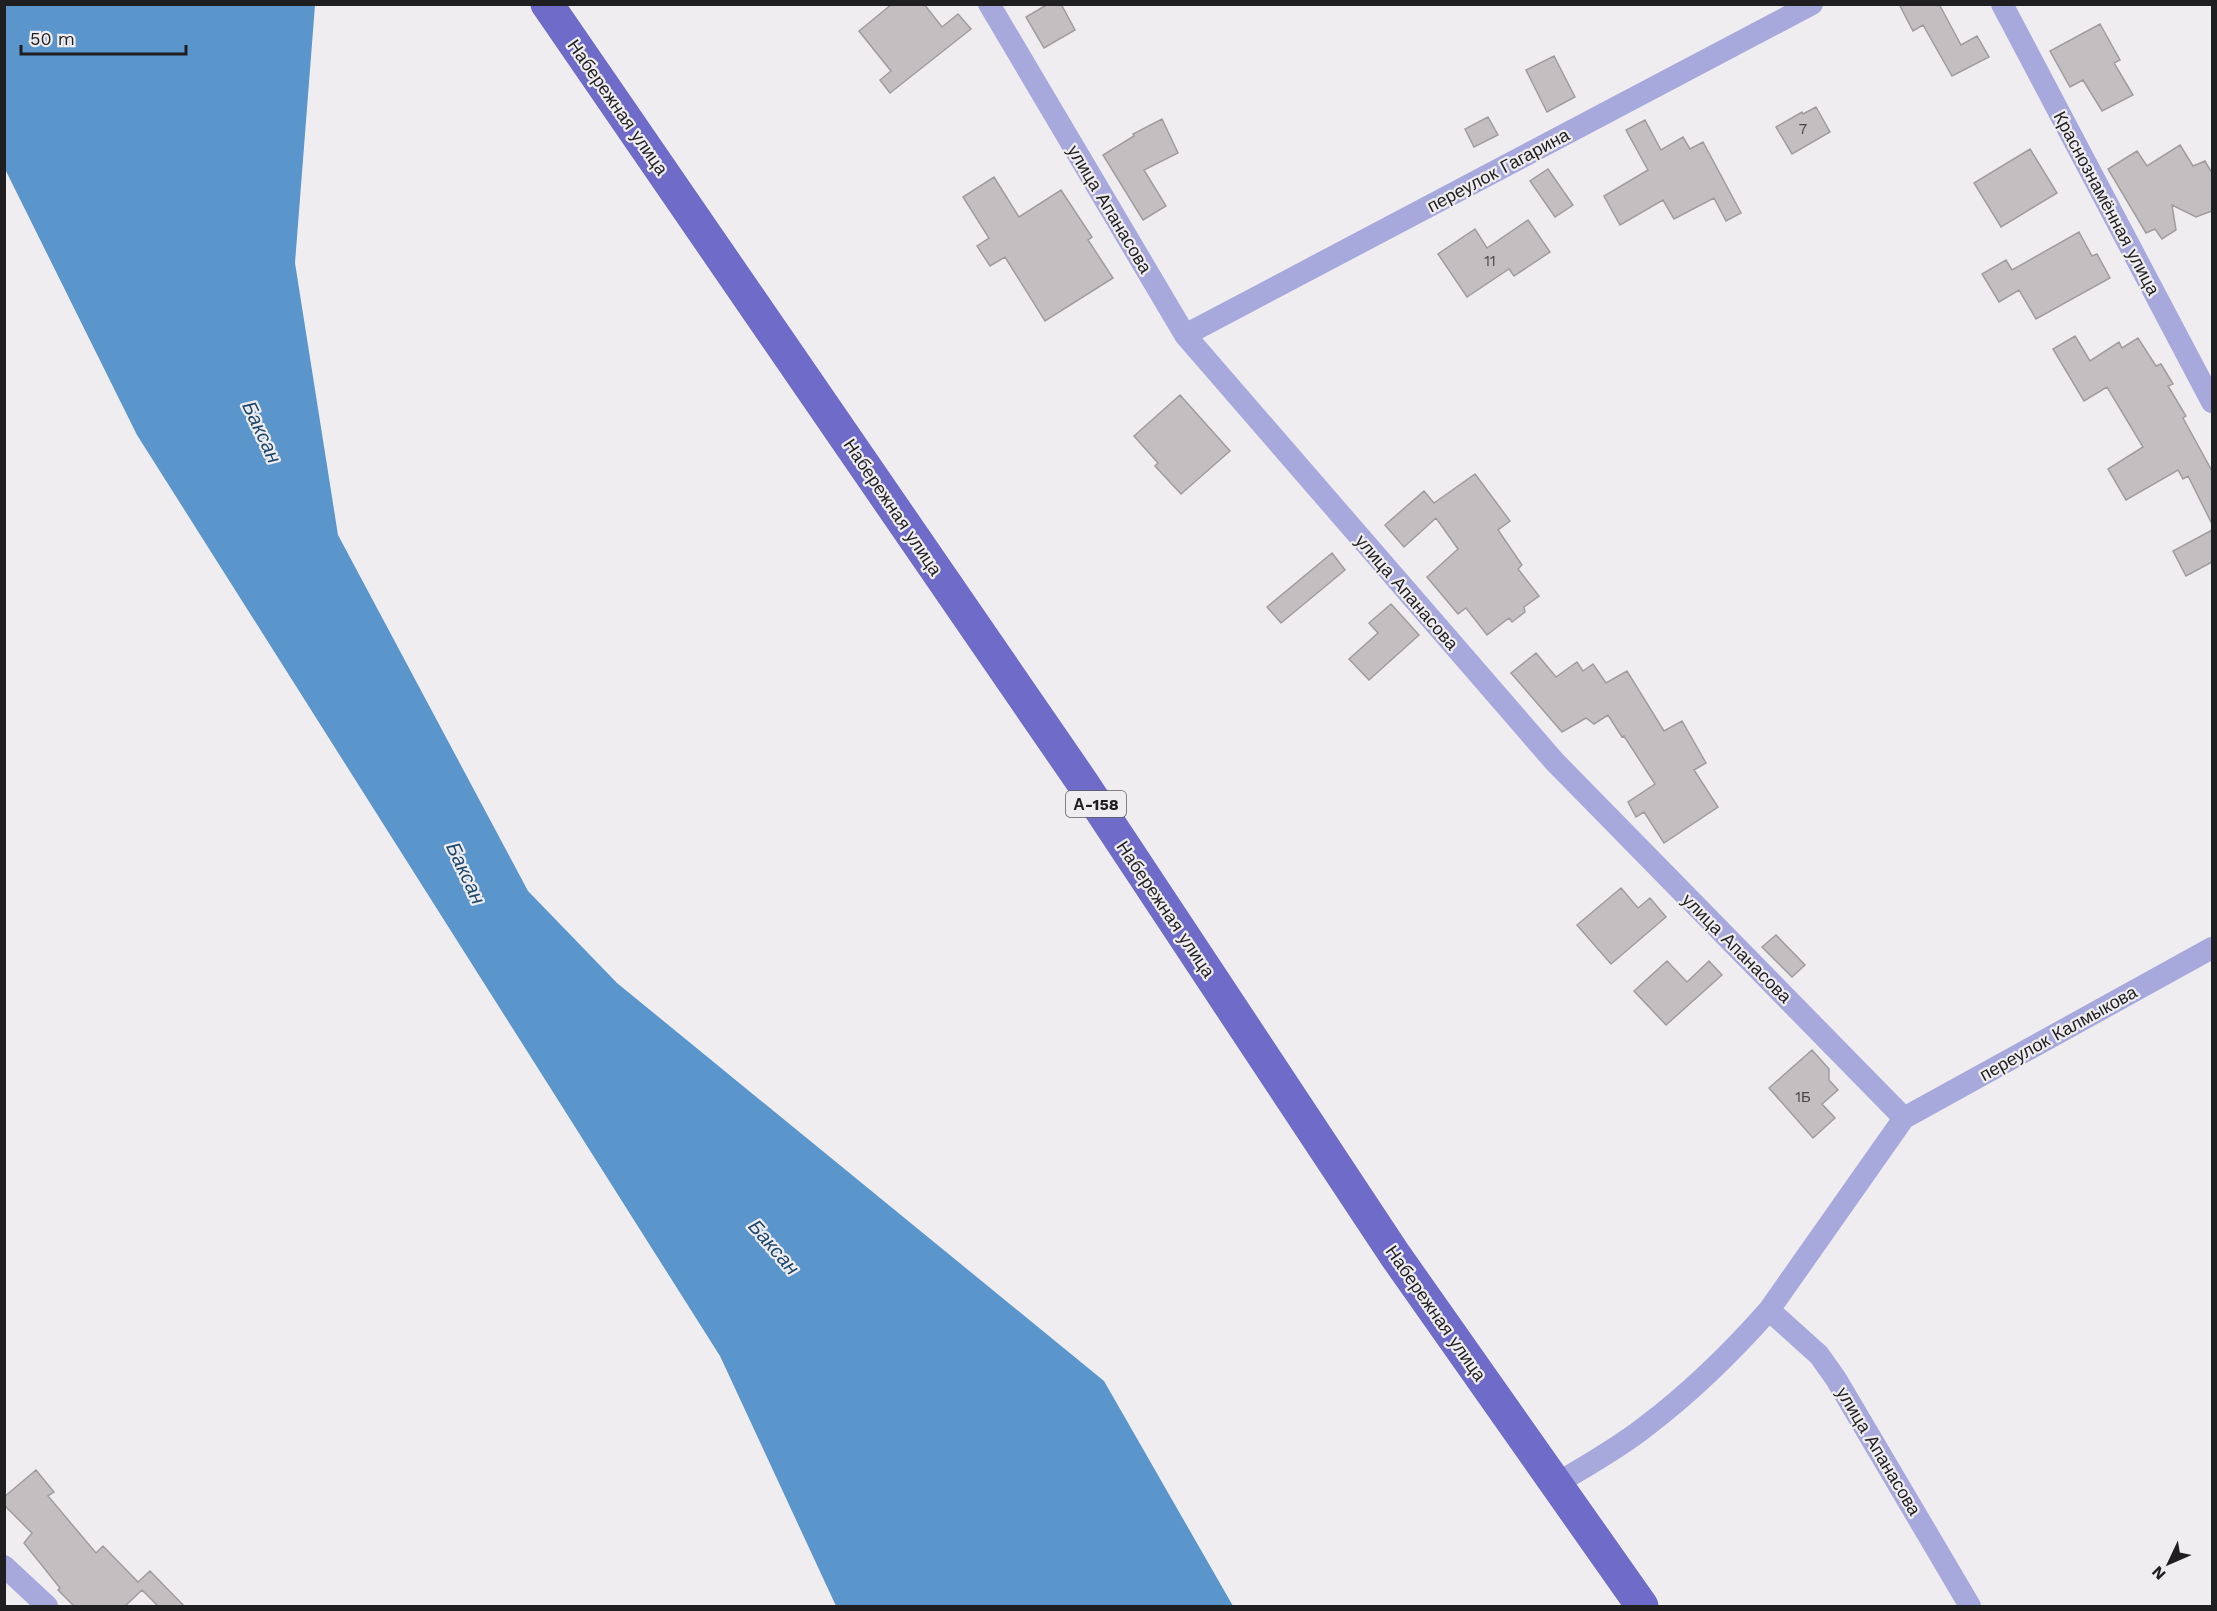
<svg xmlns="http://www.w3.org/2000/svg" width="2217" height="1611" font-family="'Work Sans',sans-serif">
<rect width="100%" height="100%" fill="#f0edf1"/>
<path fill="#5a95cc" d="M5,4L315,5L295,263L338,535L528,891L617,983L1104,1381L1233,1606H836L720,1356L137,435L5,169Z"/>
<path fill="#c3bfc1" stroke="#a09c9e" stroke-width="1.5" d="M892,4H924L942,27L958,14L971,29L890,93L880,80L891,71L859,31Z
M1048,4H1061L1075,30L1044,48L1026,17Z
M1899,4H1939L1961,45L1977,36L1989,57L1952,76L1923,25L1913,31Z
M2100,24L2120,60L2114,63L2133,95L2102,111L2083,80L2070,87L2050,51Z
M1554,56L1575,97L1547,112L1526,70Z
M1816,107L1830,132L1792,154L1776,127L1802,112L1803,114Z
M1488,117L1498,135L1474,147L1465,129Z
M1162,119L1178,153L1144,170L1166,206L1143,220L1103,155L1134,136L1133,134Z
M1645,120L1661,150L1683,137L1690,149L1703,142L1741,213L1726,221L1714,198L1674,219L1663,200L1620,225L1604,196L1648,170L1626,130Z
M2180,145L2193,166L2205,161L2212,173V211L2196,217L2172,205L2176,230L2162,239L2155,229L2146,233L2108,169L2137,151L2147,166Z
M2030,149L2057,193L2001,227L1974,183Z
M1548,169L1573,205L1555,217L1530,181Z
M994,177L1019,217L1061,190L1092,237L1088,240L1113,278L1045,321L1005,257L990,266L977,246L989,238L963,197Z
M1528,220L1550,252L1514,276L1509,269L1467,297L1438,254L1475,229L1487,248Z
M2079,232L2092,256L2097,254L2110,278L2036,319L2019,290L1999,302L1982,274L2006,260L2012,270Z
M2075,336L2090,361L2119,342L2122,348L2138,338L2156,366L2161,364L2173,384L2168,386L2186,416L2183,418L2212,471V524L2188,476L2183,479L2178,470L2126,500L2108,469L2143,447L2107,387L2084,401L2053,349Z
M1180,395L1230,451L1181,494L1155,466L1158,463L1134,436Z
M1475,474L1510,521L1498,530L1522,565L1518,569L1539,596L1524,607L1525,612L1512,622L1509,618L1487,635L1466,608L1458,614L1427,577L1458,549L1436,518L1404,547L1385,525L1424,491L1434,503Z
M2212,530V562L2186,576L2173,551Z
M1332,553L1345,570L1281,623L1267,607Z
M1391,604L1419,635L1369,680L1349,659L1378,633L1369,623Z
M1536,653L1556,677L1577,662L1583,671L1593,664L1606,683L1627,671L1664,731L1682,721L1706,763L1694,770L1718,807L1664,843L1644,812L1636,817L1628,802L1655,784L1624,736L1622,737L1608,715L1594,724L1586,718L1562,732L1511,673Z
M1621,888L1638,908L1650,898L1666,917L1611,964L1577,925Z
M1776,935L1805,965L1792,977L1762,947Z
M1667,961L1687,982L1709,961L1722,975L1666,1025L1634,991Z
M1812,1050L1829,1069V1080L1838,1090L1822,1104L1835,1118L1813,1138L1769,1088Z
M36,1470L54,1492L48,1496L96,1553L103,1546L138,1582L150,1571L184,1606H158L142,1590L125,1606H74L58,1590L60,1588L24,1543L32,1533L4,1505V1497Z"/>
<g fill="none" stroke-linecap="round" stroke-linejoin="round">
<path stroke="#a7a9dd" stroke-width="22" d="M989,4L1185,335L1554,761L1904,1118
M2002,4L2212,402
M1185,335L1812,4
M1769,1310L1819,1355L1836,1379L1970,1606
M1556,1484C1586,1466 1617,1449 1645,1427C1690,1393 1732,1352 1769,1310L1904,1118L2212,948
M4,1566L47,1606"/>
<path stroke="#6e6cc8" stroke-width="33" d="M547,4L1082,782L1395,1255L1642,1606"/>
</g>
<g text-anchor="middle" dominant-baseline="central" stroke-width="4.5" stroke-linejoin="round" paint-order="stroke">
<g font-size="15" fill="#484648">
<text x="1803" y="129">7</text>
<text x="1490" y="261">11</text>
<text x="1803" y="1097">1Б</text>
</g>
<rect fill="#f0edf1" stroke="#5e5c5f" stroke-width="1.5" x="1066" y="791" width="60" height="26" rx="4.5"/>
<g font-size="16" font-weight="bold" fill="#1f1e20">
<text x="1096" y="804">А-158</text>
</g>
<g font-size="18" fill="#1f1e20" stroke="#f0edf1">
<text transform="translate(618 107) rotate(55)">Набережная улица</text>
<text transform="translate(1498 170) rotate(-28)">переулок Гагарина</text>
<text transform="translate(2107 203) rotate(62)">Краснознамённая улица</text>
<text transform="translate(1110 209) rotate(59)">улица Апанасова</text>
<text transform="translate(893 507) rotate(56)">Набережная улица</text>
<text transform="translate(1407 592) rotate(49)">улица Апанасова</text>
<text transform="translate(1166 909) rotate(56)">Набережная улица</text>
<text transform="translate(1737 948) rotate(45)">улица Апанасова</text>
<text transform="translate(2058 1033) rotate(-29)">переулок Калмыкова</text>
<text transform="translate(1436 1313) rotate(55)">Набережная улица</text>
<text transform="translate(1879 1451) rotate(59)">улица Апанасова</text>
</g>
<g font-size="20" font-style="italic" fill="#1c476d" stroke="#f0edf1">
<text transform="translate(262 432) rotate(65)">Баксан</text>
<text transform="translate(466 873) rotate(65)">Баксан</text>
<text transform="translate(774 1247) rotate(49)">Баксан</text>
</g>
</g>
<rect width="2217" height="1611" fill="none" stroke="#1f1e20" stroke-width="12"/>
<g transform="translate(2169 1563) rotate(226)" stroke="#f0edf1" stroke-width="4.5" paint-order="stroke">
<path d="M0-4.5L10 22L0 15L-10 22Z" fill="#1f1e20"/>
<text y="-9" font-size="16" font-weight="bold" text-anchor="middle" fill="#1f1e20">N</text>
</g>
<path d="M21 45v9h165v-9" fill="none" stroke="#1f1e20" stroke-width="3"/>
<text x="30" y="45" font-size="18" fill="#1f1e20" stroke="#f0edf1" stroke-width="4.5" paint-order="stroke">50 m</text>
</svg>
